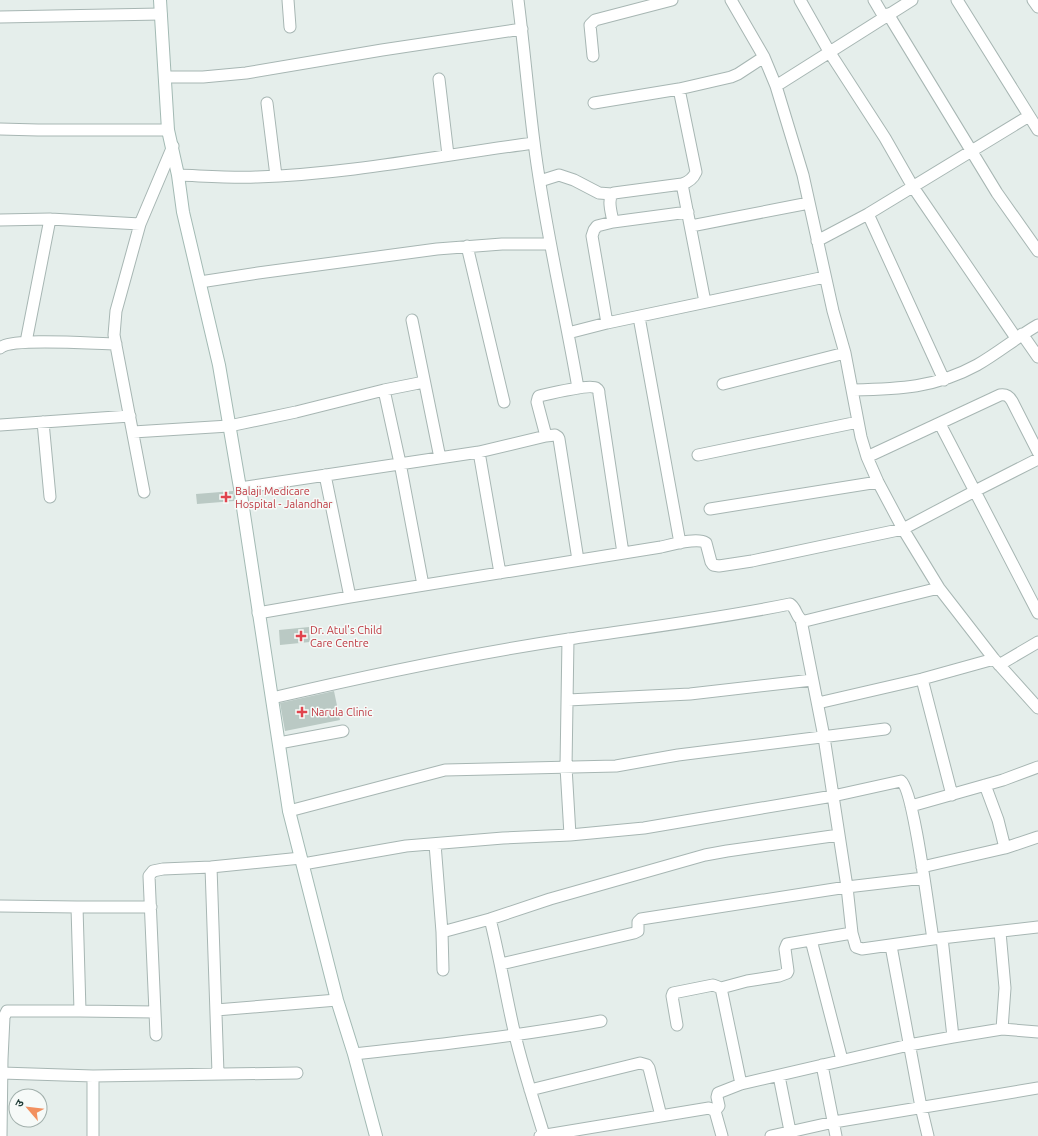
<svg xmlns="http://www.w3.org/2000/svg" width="1038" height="1136" font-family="Ubuntu,'Noto Sans Devanagari',sans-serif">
<rect width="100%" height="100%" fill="#e5eeeb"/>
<path fill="#bac9c4" d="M233,491L234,501L197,504L196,494Z
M309,627L310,642L280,645L279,630Z
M334,691L340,720L285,731L280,703Z"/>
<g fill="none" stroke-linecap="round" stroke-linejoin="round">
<defs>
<path id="street" d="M288,0L290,27
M518,0C524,47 528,95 534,142C544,225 564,306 578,388
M731,0L764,57L776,86L803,175L833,311L845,353L861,437L867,457L878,482L903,529L939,588L994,659L1038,708
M800,0L830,53L885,138L913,187L1016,338
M874,0L884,17
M957,0L1038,130
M1033,0L1038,7
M888,14L997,193L1038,251
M0,17L161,14
M593,56L590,25L595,20L672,0
M166,77H203L246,73L382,50L522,29
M439,79L448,155
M776,86L912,0
M267,103L276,176
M594,103L679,89L731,77L738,74L764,57
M0,129L38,130H168
M178,175C205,176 231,178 257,177C350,174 442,155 534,143
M540,181L559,175L574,180L599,193L612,194
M682,184L705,302
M868,214L944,380
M0,220L50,219L140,224
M613,222C612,214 606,198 614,193L682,184C689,182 693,179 696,172L679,89
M691,226L809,203
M817,241L868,214L1029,116
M467,246L504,402
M200,282L258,273L437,249L502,244H550
M639,317L680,543
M412,320L440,458
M607,323L592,236L594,230L597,226L613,222L688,212
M568,333L607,323L825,277
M1022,334L1038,357
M26,342L50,219
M0,348C11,337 96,344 116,344
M723,384L845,353
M384,390L400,463L423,585
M853,390C899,389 935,388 977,365C998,353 1017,337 1038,325
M43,422L50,497
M940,424L1038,613
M0,425L130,416
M133,432L229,426L296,412L384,390L424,382
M546,436L537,402L538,398L539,396C548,394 590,384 596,388C599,390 599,391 599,394L623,553
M479,452L500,573
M698,455L858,422
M867,457L1000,395C1006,394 1009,396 1012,401L1038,452
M325,475L350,597
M240,488L479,452L546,436L555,435L558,437L559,439L578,560
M144,492L114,335L116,311L140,224L173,146
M710,509L878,482
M258,613L350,597L661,547C671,545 697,537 706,543L711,562L713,565L719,566L752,561L903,529L975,491L1038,459
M801,620L824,737L847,887L852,933L856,947L862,949L933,939L1038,927
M568,639L566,767L570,835
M999,665L1038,642
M922,679L952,795
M272,698C370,675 469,654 569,639C643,628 717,619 790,604C797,608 796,620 805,621L939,588
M568,700L690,694L812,680
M818,703L922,679L994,659
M279,743L343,731
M985,785L998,820L1005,848
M911,806L1003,780L1038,767
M289,811L445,770L616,766L678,755L885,729
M435,844L442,932L443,970
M303,864L406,846L503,838L570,835L644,828L833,796L901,781C914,790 929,916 933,939
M211,867L218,1073
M922,867L1005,848L1038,837
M0,906L77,907H151
M77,907L80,1011
M490,919C500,958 506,997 515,1035C523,1069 534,1102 544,1135
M442,932L490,919L550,899L705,855L727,851L839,835
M1000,932L1005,988L1002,1029
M942,938L953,1037
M811,940L842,1060
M891,946L921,1107L928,1136
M501,964L634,933L638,931V922L641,919L847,887L924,878
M721,988L747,981L779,976L787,973L788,971L785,949L787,944L852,933
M216,1010L337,1000
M677,1025L672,996L673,993L713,985L721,988L741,1084
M156,1035L149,876L153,871L163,869L211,867L301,858
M354,1054C436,1045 519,1036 601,1021
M822,1065L836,1136
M2,1073L93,1076L297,1073
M779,1076L790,1131
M530,1090L640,1063L647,1065L649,1068L661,1116
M715,1111L719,1106L717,1097L718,1093L741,1084L909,1045L953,1037L1002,1029L1038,1032
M1,1136L2,1059L4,1017L7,1011H80L155,1012
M93,1136V1076
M540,1136L709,1108L715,1111L722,1136
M771,1136L834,1122L1038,1088"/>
<path id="secondary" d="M160,0L168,130L178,175L183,212L219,365L240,488L289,811L337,1000L354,1054L376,1136"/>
</defs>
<use href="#street" stroke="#a7b6b3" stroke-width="13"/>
<use href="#secondary" stroke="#a3bab4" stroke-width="14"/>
<use href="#street" stroke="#fff" stroke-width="11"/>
<use href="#secondary" stroke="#fff" stroke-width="12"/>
</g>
<g fill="#e0444e" stroke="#f6faf8" stroke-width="1.5">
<path d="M224 491h4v4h4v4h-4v4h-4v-4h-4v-4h4z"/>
<path d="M299 630h4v4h4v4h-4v4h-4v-4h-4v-4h4z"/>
<path d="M300 706h4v4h4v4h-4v4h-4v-4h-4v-4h4z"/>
</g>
<g text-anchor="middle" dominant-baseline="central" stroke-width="3" stroke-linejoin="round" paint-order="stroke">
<g font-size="11" fill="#be3a42" stroke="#f6faf8" text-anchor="start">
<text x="235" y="491">Balaji Medicare<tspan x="235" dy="13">Hospital - Jalandhar</tspan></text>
<text x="310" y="630">Dr. Atul's Child<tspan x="310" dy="13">Care Centre</tspan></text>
<text x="311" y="712">Narula Clinic</text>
</g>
</g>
<g transform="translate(28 1108) rotate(298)"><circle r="19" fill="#f6faf8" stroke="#a2b0ac"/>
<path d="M0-3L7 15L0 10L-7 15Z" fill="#f2905f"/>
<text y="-6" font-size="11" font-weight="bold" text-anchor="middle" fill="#24403b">उ</text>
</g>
</svg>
